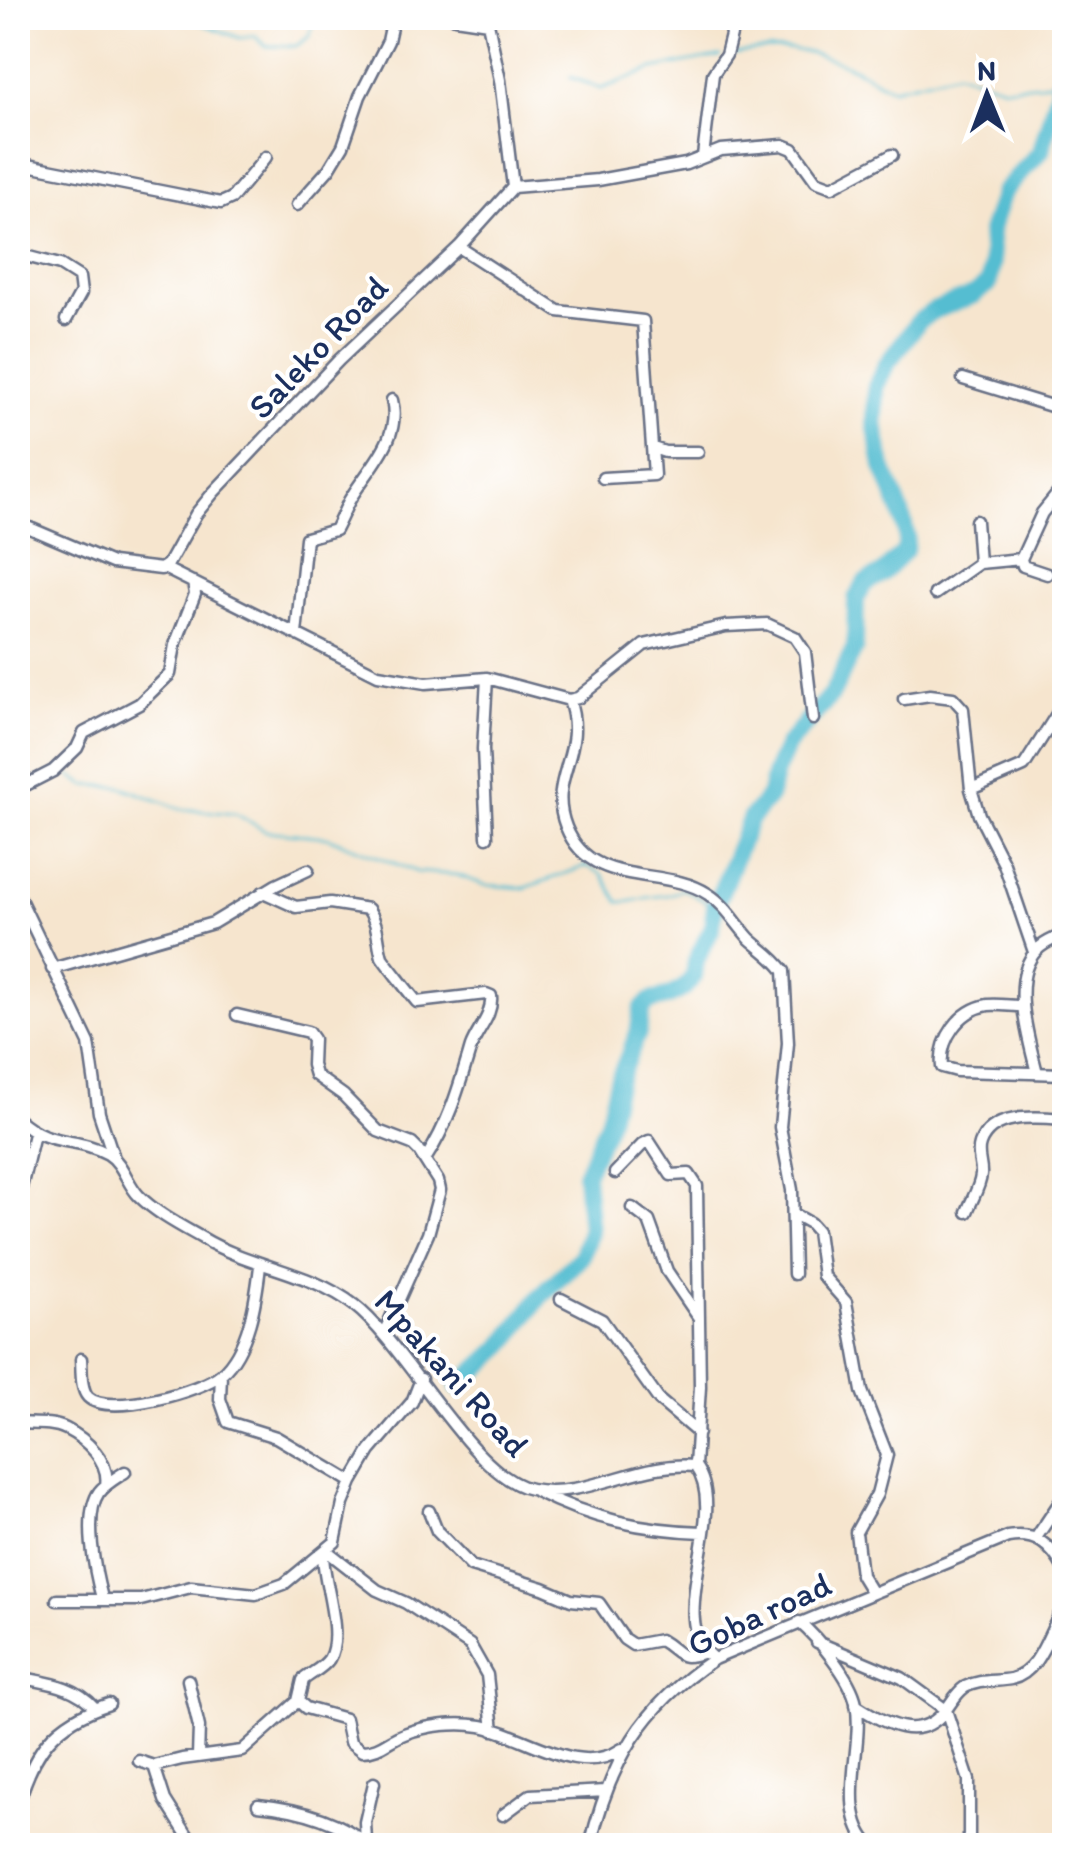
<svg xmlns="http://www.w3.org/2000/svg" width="1082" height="1863" font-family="Itim,sans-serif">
<rect width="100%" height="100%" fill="#fff"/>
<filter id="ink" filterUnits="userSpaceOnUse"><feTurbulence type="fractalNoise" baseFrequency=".01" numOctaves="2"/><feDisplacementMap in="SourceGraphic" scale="20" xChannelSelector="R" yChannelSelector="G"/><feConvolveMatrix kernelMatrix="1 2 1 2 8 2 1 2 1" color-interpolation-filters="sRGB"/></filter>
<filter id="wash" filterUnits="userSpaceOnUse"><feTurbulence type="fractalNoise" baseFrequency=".0048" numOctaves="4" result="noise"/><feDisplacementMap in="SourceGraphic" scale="40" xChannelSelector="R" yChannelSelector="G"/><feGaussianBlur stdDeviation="2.25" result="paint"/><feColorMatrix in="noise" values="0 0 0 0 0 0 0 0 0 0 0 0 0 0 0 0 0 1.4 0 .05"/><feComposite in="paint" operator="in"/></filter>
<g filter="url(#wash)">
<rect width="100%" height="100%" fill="#f6e5ce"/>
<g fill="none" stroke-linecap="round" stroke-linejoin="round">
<path stroke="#54bdd1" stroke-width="2.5" d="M187,18L240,38L255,36L266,46H296L310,36L313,18
M153,19L158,18
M729,55C778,45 805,47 851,67C866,73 877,83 893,88L957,72L1005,87L1041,84L1061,78
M570,77L601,89L653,69L721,56
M65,772L85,785L122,787L181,809L236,814L266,831L327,837L417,872L457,875L485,885L525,888L586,866L602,874L619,902C636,903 638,898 652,897C666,895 670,896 683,889L715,907"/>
<path stroke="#54bdd1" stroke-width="18" d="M458,1387L503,1346L540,1297L581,1257L590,1231L585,1174L608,1122L618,1081L638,1033L642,1009L650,1001L667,997L683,989L694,976L696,961L712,928L715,907L750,819L769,797L775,772L787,745L832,694L855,647L856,599L865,583L882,574L905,551L907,537L901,512L883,467L875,423L876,386L886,365L919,321L933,311L974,295L989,283L992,265L990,232L1003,192L1041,151L1064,69
M936,1846L938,1841"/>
</g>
</g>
<g filter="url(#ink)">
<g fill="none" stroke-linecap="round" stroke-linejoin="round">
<defs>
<path id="minor" d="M455,18L488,23
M703,156L713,74L726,55L731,35L729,23L723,18
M18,163L221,203L232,198L266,157
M513,187L598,180L686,164L721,150L783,145L793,149L816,181L832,187L892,155
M297,205L329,169L343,146L360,96L388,41L393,18
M459,247L558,311L643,321L654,475L603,478
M18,254L60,265L79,277L81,293L66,320
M963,379L1064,410
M653,448L665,452H698
M976,521L979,563
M18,523L112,563L161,569L168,564L196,514L213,493L339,360L459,247L513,187L500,80L487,18
M164,568L378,675L426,683L487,678L569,700L578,698L644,645L726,626L767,624L795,637L805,652L813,719
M1047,574L1023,566L1021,559L1042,513L1064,486
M935,594L979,563L1021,559
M296,634L306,538L335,530C340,521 344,511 349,501C367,469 402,440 392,400
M904,699L930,695L953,698L963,709L971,789L979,815L1004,864L1034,952
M569,700C588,754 546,777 566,827C591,890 664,865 708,894C726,905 736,924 750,939C762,950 774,957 784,971L788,1043L780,1127L792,1190L794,1274
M18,789L53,771L77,748L84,733L139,704L170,674L175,645L195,594L193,582
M971,789L1024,766L1064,703
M487,837L483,749L487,678
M263,892L296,907L330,903L368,909C379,924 377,940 382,957C384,961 412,996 417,1002L486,994L491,996C493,1016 477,1030 471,1047C459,1087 449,1123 426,1158
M18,895L89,1043L99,1113L114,1158
M52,969L213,923L276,885L308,870
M1022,1006C1012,1006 999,1004 988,1005C959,1010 939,1040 942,1067L957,1071L1064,1074
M237,1015L308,1032L313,1039L312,1065L315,1075L343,1095L378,1131L412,1144L419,1151L438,1181L440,1190L428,1234L385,1331
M1037,1073C1029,1040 1009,978 1037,950C1044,942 1055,939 1064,934
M18,1119C50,1148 76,1136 108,1154C123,1163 127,1184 139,1196C156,1213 181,1226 202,1238C250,1267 310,1271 354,1305C407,1346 472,1477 531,1489C585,1500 641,1460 695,1466C732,1515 661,1620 714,1659
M615,1173L643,1144L649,1141L671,1175L689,1174L697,1186L700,1387L695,1466
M18,1200L34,1134
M632,1208L649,1221L667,1271L699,1318
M967,1212C971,1201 980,1187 981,1175C982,1164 976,1155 980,1144C991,1112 1038,1117 1064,1119
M794,1214L810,1223L817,1231L823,1276L846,1302L862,1391L887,1455L877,1494L856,1532L861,1575L872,1593
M561,1299L602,1320L659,1400L698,1433
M81,1359C82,1370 80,1388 88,1397C109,1417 202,1391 221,1374C249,1350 256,1300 260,1266
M221,1375L220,1399L228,1422L276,1437L352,1482
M18,1423C33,1424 52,1422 66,1429C86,1439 110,1461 106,1485
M536,1491C591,1519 642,1530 703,1532
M429,1511L437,1531L471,1566L543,1588L571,1600L599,1603L624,1639L633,1645L660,1640C681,1652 677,1662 704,1652
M1036,1538L1064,1496
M327,1551L377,1590L406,1603L470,1645L487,1675L493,1730
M102,1598C95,1573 83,1515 99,1492C105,1484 116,1478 125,1472
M57,1600H141L191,1587L256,1594L284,1584L335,1542L343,1504L352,1482L370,1451L412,1402L421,1379
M799,1622C818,1638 851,1678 856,1703C865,1747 835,1810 871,1846
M817,1642L902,1678L946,1710L969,1780V1846
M18,1677C47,1683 75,1685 95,1708
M188,1680L199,1727L198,1756
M298,1701L306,1708L345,1719L350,1742L362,1751C380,1751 388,1740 404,1734C427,1725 457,1722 481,1726C525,1734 578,1779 622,1749
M856,1705C885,1724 919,1743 945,1711C952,1702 956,1693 965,1687C980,1679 995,1682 1011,1679C1041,1672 1049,1630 1064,1607
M139,1761L154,1766L182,1759L242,1751L298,1701L303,1680C311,1673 323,1668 329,1659C344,1634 323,1583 323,1554
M154,1766L165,1800L194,1846
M18,1804C34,1751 53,1722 109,1704
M258,1805C299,1809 339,1820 370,1846
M503,1815L530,1795L606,1791
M366,1842L365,1822L374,1783
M590,1846C610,1762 642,1707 714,1659L1008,1537C1036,1532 1051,1545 1064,1569"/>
</defs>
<use href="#minor" stroke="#686f85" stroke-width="15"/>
<use href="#minor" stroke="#fff" stroke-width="10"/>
</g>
</g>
<g text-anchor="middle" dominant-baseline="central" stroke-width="8" stroke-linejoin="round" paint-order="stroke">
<g font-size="35" fill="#1b2f5e" stroke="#fff">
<text transform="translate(318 347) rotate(-46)">Saleko Road</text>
<text transform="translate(452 1373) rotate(48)">Mpakani Road</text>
<text transform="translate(759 1614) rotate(-25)">Goba road</text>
</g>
</g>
<rect width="1082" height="1863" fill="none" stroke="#fff" stroke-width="60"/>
<g transform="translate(987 95) rotate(359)" stroke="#ffffff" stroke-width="8" paint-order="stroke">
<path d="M0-8L18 38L0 25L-18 38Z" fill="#1b2f5e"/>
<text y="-15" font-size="28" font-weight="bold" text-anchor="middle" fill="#1b2f5e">N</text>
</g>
</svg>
